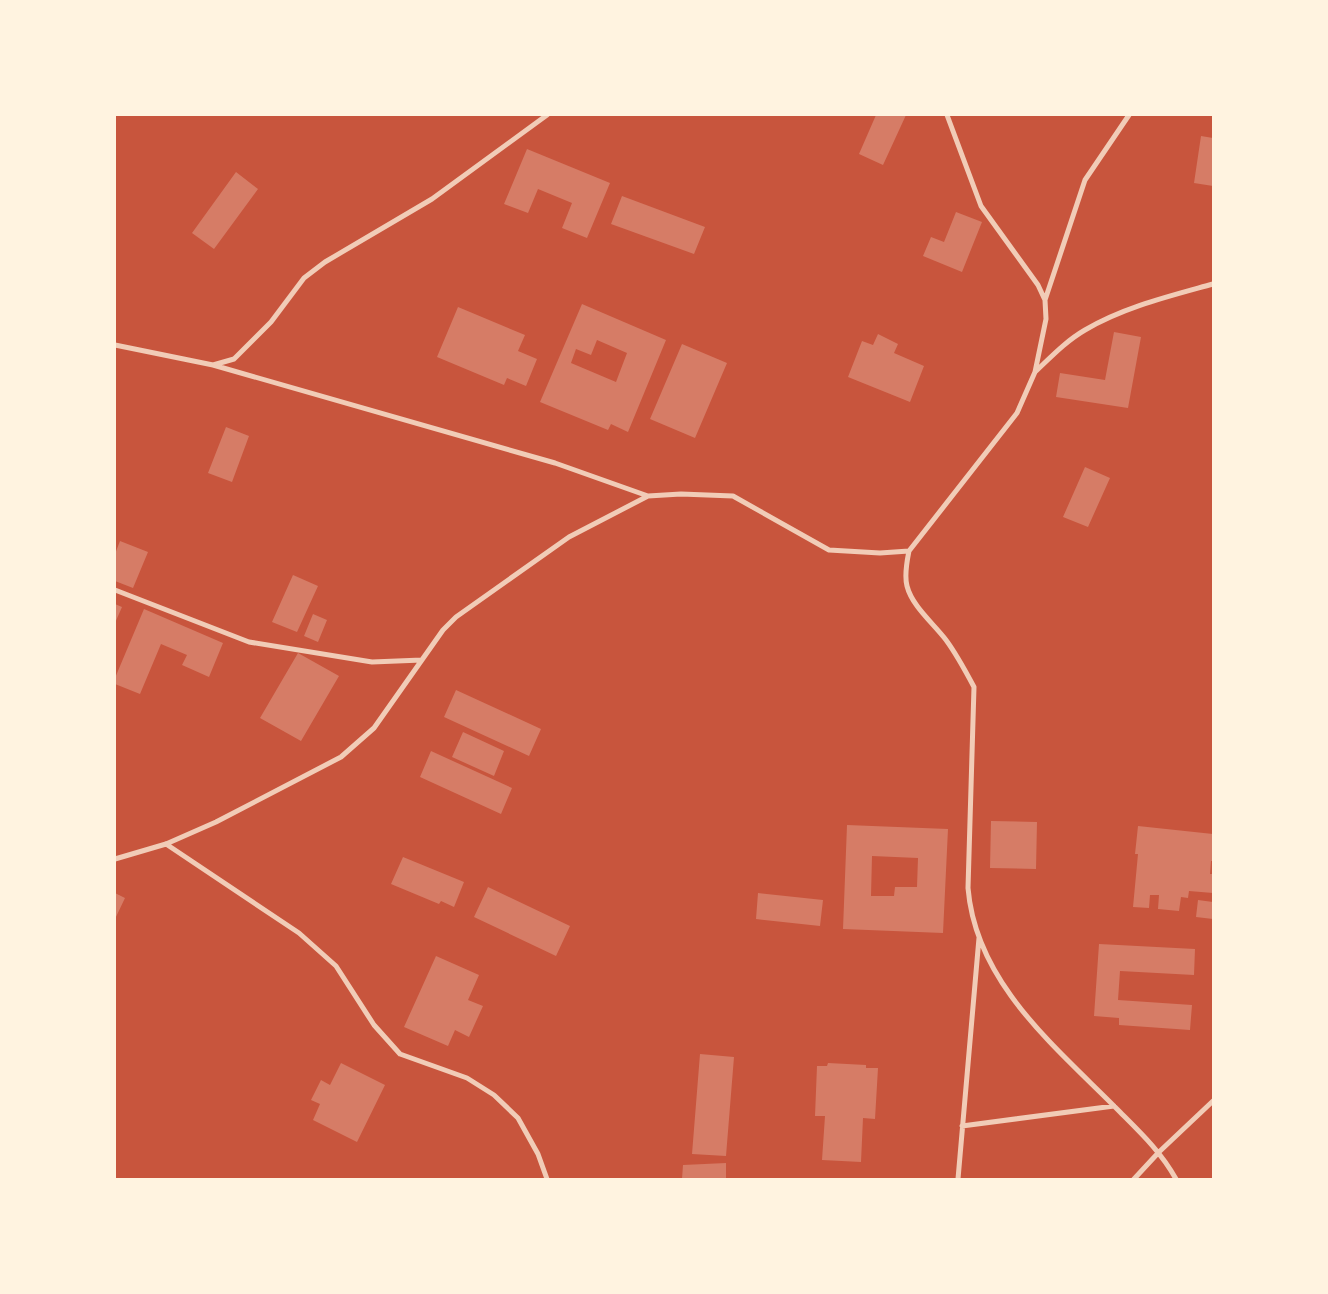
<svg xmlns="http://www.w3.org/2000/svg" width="1328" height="1294" font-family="Overpass,sans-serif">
<rect width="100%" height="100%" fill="#c8553d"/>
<path fill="#d67c66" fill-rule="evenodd" d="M876,115H906L883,165L859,154Z
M1201,136L1213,138V186L1194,183Z
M527,149L610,183L587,238L562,228L572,203L538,189L528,213L504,204Z
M236,172L258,189L214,249L192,233Z
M622,196L705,227L694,254L611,224Z
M956,212L982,222L962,272L923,256L931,237L944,242Z
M582,304L666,340L628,432L611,424L608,430L540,402ZM597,340L627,353L616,382L571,363L576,349L591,355Z
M458,307L525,335L518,351L537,359L526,386L507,378L504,385L437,357Z
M1114,332L1141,337L1128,408L1056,397L1060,373L1105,380Z
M878,334L898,344L894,353L924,366L910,402L848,377L862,341L873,345Z
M682,344L727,363L695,438L650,419Z
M226,427L249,436L232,482L208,473Z
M1085,467L1110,478L1088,527L1063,517Z
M120,541L148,552L133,588L115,581V554Z
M293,575L318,586L297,632L272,622Z
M115,604L122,607L115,623Z
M144,609L223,643L209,677L182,665L187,655L161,644L140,694L115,684V678Z
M313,614L327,620L318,642L304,636Z
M298,653L339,676L301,741L260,718Z
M456,690L541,729L529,756L444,717Z
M463,732L504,751L494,776L452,757Z
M431,751L512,788L501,814L420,777Z
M991,821L1037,822L1036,869L990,868Z
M847,825L948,829L943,933L843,929ZM872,856L918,858L917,887H895L894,896H871Z
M1138,826L1213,834V861H1211L1210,874H1213V893L1189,891L1188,898L1181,897L1179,911L1158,909L1159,895H1150L1149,908L1133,907L1138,854H1135Z
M403,857L464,882L454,907L441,901L439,904L391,884Z
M488,887L570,926L556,956L474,917Z
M115,893L125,898L115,919Z
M758,893L823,900L820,926L756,919Z
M1198,900L1213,902V919L1196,917Z
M1099,944L1195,949L1194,975L1120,971L1118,1000L1192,1005L1190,1030L1119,1025V1018L1094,1016Z
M436,956L479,975L468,1000L483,1006L469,1037L455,1030L448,1046L404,1027Z
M700,1054L734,1057L726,1156L692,1154Z
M341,1063L385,1085L357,1142L313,1120L320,1104L311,1100L321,1080L330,1085Z
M828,1063L866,1065V1068H878L875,1119L863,1118L861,1162L822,1160L825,1116H815L817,1066H827Z
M726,1163V1179H682L683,1165Z"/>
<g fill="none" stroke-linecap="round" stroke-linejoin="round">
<path stroke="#f1ccb7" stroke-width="5" d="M947,115L981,206L1038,285L1045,300L1046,319L1035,372L1017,413L909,551C907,561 904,575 907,586C912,606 933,623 946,640C957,655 965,670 974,687L968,888C976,984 1057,1048 1120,1112C1141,1133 1161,1152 1176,1179
M1045,300L1085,180L1129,115
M115,345L213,365L555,463L648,496
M213,365L234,359L271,322L304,278L325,262L432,199L547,115
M1035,372C1051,357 1066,341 1085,330C1124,307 1170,296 1213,284
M115,590L249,642L372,662L422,660
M166,844L299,933L336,966L374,1025L400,1054L467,1078L494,1095L518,1118L538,1154L547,1179
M115,859L166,844L216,822L341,757L374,728L443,630L456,617L569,537L648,496L681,494L733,496L829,550L880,553L909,551
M962,1126L1114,1106
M958,1179L979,938
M1134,1179L1159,1152L1213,1101"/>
</g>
<rect width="1328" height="1294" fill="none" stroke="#fff3e0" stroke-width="232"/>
</svg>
